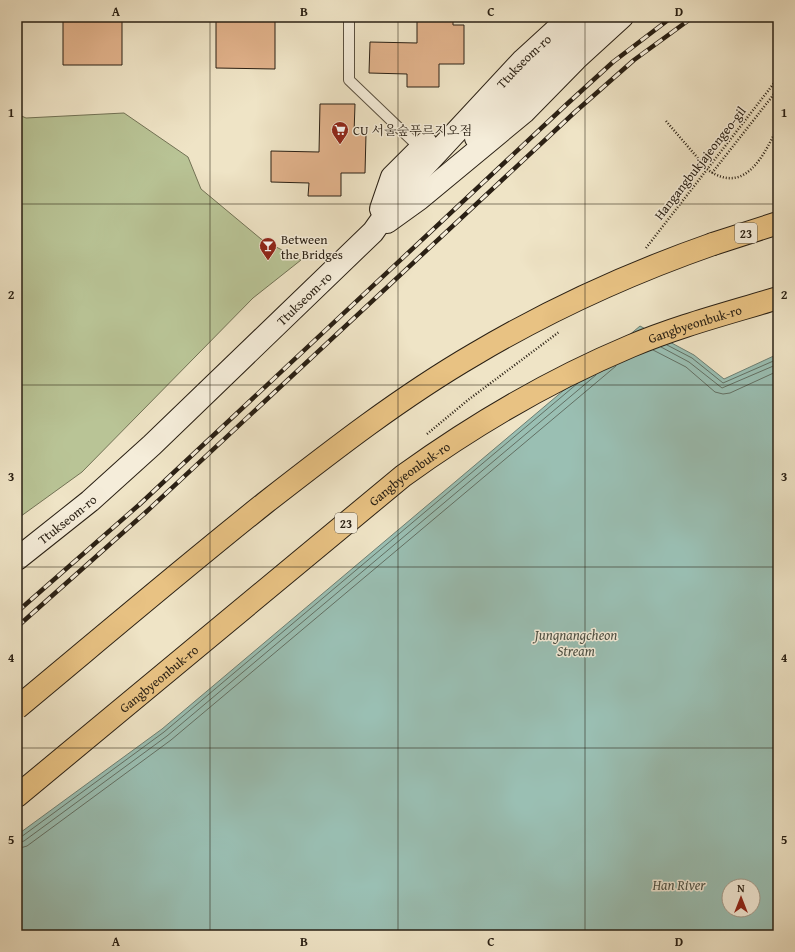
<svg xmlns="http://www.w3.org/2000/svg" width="795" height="952" font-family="'Gentium Book Plus','Noto Serif KR',serif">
<rect width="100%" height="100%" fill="#efe4c6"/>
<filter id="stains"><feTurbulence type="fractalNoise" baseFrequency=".005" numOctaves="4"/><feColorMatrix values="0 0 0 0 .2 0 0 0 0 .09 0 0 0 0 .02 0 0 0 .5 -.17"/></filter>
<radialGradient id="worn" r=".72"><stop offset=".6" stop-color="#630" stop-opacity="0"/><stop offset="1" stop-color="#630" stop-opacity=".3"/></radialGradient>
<path fill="#b9c496" stroke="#727255" d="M124,113L188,157L201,189L261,239L301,260L253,298L82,472L17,519V114L26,118Z"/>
<path fill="#9abfb3" stroke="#6d7f73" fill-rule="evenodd" d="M640,326L694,355L724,379L778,354V935H17V835L162,729ZM729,886H753V910H729Z"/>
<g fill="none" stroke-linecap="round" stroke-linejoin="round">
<path stroke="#627064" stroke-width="1" d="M667,345L692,358L723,383L778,359
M661,347L689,362L722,388L778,364
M653,350L686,367L715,392L723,394L730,393L778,371
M17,838L21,837L164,732L578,383
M17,843L24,841L167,736L596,375
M17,849L27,846L171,740L616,366"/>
</g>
<path fill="#e1b28b" stroke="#2a2014" d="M63,17H122V65H63Z
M216,17H275V69L216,68Z
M417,17H453V25H464V64H439V87H407V74L369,73L370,42L417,43Z
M320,104H355L354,134H366L365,173H341V196H308L309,183L271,182V151L319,152Z"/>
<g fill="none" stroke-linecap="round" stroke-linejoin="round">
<defs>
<path id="service" d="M349,17V80L421,149"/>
<g id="secondary">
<path d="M476,138L543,67L597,17"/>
<path d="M381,209L392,177L426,143"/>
<path d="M387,222L419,199L524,112L576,59L622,17"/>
<path id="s1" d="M17,559L90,501L152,445L373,232L405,187L523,60L570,17"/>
</g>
<g id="trunk">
<path d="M713,244L778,223"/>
<path id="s2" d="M17,796L403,476C475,424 550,380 631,346C678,326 729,313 778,298"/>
</g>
</defs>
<use href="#service" stroke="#5b5140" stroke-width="12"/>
<use href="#secondary" stroke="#2a2014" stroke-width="24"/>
<use href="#trunk" stroke="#2a2014" stroke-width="24"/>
<path stroke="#2a2014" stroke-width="2.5" stroke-dasharray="1 2" stroke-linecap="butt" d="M666,121L708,170C746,196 764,154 778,127
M712,173L778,89
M646,248L778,78
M427,434L468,400L559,332"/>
<use href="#service" stroke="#f5edda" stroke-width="10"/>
<use href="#secondary" stroke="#f5edda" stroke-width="22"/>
<use href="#trunk" stroke="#e8c283" stroke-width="22"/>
<defs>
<path id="rail" d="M17,612L140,504L567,104L613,62L672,17
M17,627L145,513L575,112L634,60L693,17"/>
</defs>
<use href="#rail" stroke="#2a2014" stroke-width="4.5"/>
<use href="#rail" stroke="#f5edda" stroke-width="3" stroke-dasharray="9" stroke-linecap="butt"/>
<defs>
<path id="trunk-bridge" d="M17,708C100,639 181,570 265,503C333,450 401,397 475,354C551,309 630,273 713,244"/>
</defs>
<use href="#trunk-bridge" stroke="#2a2014" stroke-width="24" stroke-linecap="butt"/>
<use href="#trunk-bridge" stroke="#e8c283" stroke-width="22"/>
</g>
<path fill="none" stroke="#2a2014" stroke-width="1" stroke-opacity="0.55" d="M210,17V935M398,17V935M585,17V935M17,204H778M17,385H778M17,567H778M17,748H778"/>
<defs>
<symbol id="supermarket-pin" viewBox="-11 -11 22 30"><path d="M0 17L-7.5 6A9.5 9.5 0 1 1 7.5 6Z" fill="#8f2418" stroke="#f5edda"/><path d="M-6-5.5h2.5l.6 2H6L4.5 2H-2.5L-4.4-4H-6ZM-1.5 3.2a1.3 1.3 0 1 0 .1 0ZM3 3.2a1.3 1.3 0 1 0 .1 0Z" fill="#fff"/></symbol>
<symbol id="bar-pin" viewBox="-11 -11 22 30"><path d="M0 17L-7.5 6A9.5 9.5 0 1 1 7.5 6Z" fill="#8f2418" stroke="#f5edda"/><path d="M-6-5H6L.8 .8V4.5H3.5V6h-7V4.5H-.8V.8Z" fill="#fff"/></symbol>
</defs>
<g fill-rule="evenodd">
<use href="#supermarket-pin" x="330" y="120" width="20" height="27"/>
<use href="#bar-pin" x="258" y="236" width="20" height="27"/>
</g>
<g text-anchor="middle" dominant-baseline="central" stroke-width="3" stroke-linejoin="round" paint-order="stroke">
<g fill="#f5edda" stroke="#675e4f" stroke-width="1">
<rect x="735" y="223" width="22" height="20" rx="3"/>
<rect x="335" y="513" width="22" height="20" rx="3"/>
</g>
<g font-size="12" font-weight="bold" fill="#2a2014">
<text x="746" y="233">23</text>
<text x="346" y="523">23</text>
</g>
<g font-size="13" fill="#2a2014" stroke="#f5edda">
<text stroke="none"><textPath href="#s1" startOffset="712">Ttukseom-ro</textPath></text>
<text transform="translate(700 163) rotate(-52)">Hangangbukjajeongeo-gil</text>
<text stroke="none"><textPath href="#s1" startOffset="388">Ttukseom-ro</textPath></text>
<text stroke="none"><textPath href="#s2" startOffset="832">Gangbyeonbuk-ro</textPath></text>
<text stroke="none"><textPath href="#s2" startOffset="508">Gangbyeonbuk-ro</textPath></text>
<text stroke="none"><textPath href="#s1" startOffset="64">Ttukseom-ro</textPath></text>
<text stroke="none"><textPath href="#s2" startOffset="184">Gangbyeonbuk-ro</textPath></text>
</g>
<g font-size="13" fill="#2a2014" stroke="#f5edda" text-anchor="start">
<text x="353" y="130">CU 서울숲푸르지오점</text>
<text x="281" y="239">Between<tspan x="281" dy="15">the Bridges</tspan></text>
</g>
<g font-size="14" font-style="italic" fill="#4c5044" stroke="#f5edda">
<text x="576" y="635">Jungnangcheon<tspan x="576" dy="16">Stream</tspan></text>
<text x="679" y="885">Han River</text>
</g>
</g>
<rect width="795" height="952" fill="none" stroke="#efe4c6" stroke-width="44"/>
<g transform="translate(741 898)"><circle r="19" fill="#f5edda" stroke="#a49b8b"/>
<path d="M0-3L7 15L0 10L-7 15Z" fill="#8f2418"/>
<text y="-6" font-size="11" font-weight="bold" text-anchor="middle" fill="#2a2014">N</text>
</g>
<rect x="22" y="22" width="751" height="908" fill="none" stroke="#2a2014" stroke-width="1.5"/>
<g font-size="13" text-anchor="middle" font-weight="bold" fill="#2a2014">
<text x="116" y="16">A</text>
<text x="304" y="16">B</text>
<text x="491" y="16">C</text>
<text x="679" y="16">D</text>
<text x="11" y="117">1</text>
<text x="784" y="117">1</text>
<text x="11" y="299">2</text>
<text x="784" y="299">2</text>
<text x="11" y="481">3</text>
<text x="784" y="481">3</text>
<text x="11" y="662">4</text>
<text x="784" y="662">4</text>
<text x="11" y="844">5</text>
<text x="784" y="844">5</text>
<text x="116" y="946">A</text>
<text x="304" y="946">B</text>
<text x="491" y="946">C</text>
<text x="679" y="946">D</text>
</g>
<rect width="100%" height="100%" filter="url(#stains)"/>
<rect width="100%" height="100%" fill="url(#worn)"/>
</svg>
